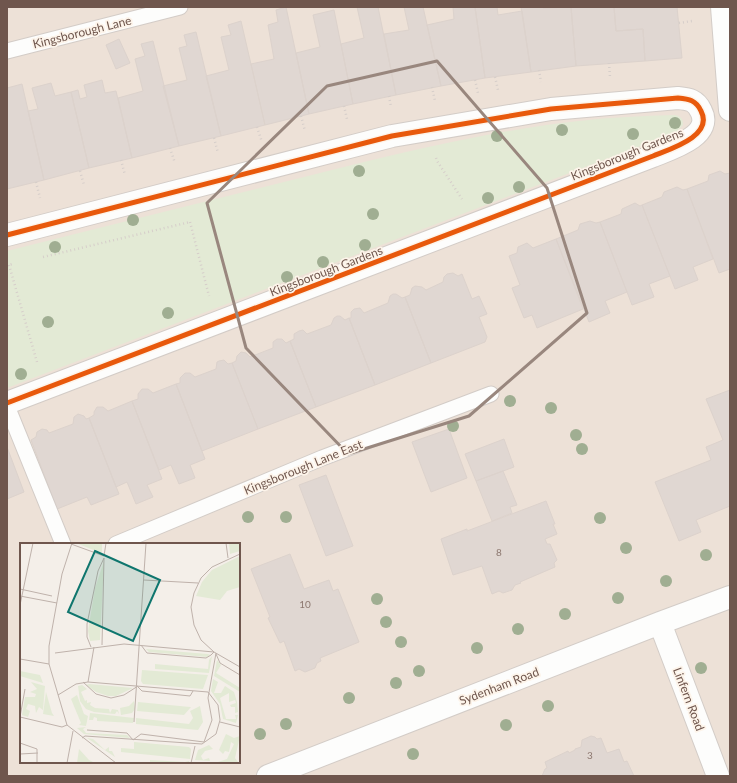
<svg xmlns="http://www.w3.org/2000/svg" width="737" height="783" font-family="Lato,sans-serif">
<rect width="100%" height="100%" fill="#f4efe9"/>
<path fill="#ede1d7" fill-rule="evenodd" d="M7,7H730V776H7ZM21,544H239V762H21Z"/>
<path fill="#e3ead5" d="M675,115C682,117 683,119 683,125L677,132L7,388V251C99,228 191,205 284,182C381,158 479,132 579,121C611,117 643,116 675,115Z"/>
<path fill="#e0d7d2" stroke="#dcd2cc" d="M286,7L309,114L265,125L251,64L274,59L268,25L278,22L276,10Z
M357,7H378L396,95L353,104L341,44L364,38Z
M404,7H423L441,86L396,95L384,34L409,30Z
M453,7H475L485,78L441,86L427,25L454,19Z
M475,7H497L498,15L522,11L531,72L485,78Z
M521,7H543V8L571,7L576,66L531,72Z
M571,7H614L616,31L643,29L645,61L576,66Z
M614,7H677L682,58L645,61L643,29L616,31Z
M334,10L353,104L309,114L296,53L320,47L313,15Z
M241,21L265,125L221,136L206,76L229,70L221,37L231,35L228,25Z
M196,32L221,136L179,146L163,86L187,80L179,48L187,46L184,35Z
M119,39L130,63L116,69L106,45Z
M153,41L179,146L132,158L118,98L143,91L135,59L145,56L141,44Z
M102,80L105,93L116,91L132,158L89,168L71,92L78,90L80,99L87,97L84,85Z
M51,83L55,96L71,92L89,168L44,180L28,111L38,109L32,88Z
M22,84L44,180L7,189V88Z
M720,171L725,174L730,173V269L719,273L687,189L708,181L709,175Z
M677,187L683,190L687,189L713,259L693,267L698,280L675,289L642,205L662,197L664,192Z
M635,203L640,206L642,205L670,276L649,284L654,297L632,305L600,222L621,214L622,209Z
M590,221L596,223L600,222L627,292L605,301L610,313L589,322L556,239L578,230L580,224Z
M556,239L583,309L537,328L532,315L524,318L512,288L520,285L509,256L517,253L518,247L527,243L533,248Z
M453,273L458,276L462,274L472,299L479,296L487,314L479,317L487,337L485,342L431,363L405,297L410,295L412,288L415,286L422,287L426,290L443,282L444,277L447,274Z
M393,294H396L402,298L405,297L431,363L375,385L349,318H351V312L354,309L360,308L364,313L388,303L390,296Z
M337,316H340L345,320L349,318L375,385L316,407L290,341L294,339V334L299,331L303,330L307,334L331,325L334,318Z
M277,339H282L286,343L290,341L316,407L258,429L232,363L236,361L237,356L241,352L246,353L250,357L273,348V342Z
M224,360L228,364L232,363L258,429L202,451L176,384L180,383V378L185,373H190L195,377L216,369L217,362L219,361Z
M176,384L205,459L190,465L195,478L179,484L171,465L159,470L132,401L138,399V394L142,389H148L153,393Z
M730,390V506L696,520L701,532L679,541L655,482L711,460L706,447L723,440L706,399Z
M132,401L162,479L147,485L153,497L136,504L127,482L116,487L89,418L94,415V412L97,407H103L108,411Z
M78,414L84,416L86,419L89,418L119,494L91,505L87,497L57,509L31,440L36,437L37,432L42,429L47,430L49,433L73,424L74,417Z
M449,429L467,478L431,492L412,442Z
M504,439L514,467L476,481L465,454Z
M7,447L24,492L7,499Z
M503,471L517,505L510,507L512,513L492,521L476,481Z
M326,475L353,546L326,556L299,485Z
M546,501L555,524H553L557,534L545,539L547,544H550L557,560L554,563L555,567L520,582L521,583L515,585L512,590L503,593L499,591L492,594L482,566L453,575L441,539L467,529V531Z
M290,554L304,589L329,580L333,591L338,589L359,642L320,658L321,661L317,663L315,668L305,672L299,669L295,671L284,641L280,643L268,618L270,617L251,569Z
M591,736L595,737L597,739L601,738L607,753L619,749L624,762L627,761L634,776H542L545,769L547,768L545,762L568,751L569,753L575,750V749L581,747L582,740Z"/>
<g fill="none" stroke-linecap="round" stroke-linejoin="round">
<defs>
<path id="lane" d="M7,51L180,7
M7,406L63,544
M116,544L322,458L491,394"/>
<path id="street" d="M722,7L730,110
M7,235L392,136L551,109L678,98C689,99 696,100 701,111C714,136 670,149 653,156L7,403
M660,623L718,776
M268,776L660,623L730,597"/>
</defs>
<use href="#lane" stroke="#d3ccc7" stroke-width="17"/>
<use href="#street" stroke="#d3ccc7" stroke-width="24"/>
<path stroke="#d6ceca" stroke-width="2.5" stroke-dasharray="1 3" stroke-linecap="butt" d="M679,23L692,21
M609,63L610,77
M539,70L541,82
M495,77L498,90
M475,80L478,93
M432,87L435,101
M389,96L391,107
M344,106L347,119
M301,116L305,131
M257,127L262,142
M214,138L218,153
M170,148L175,163
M436,158L437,161L462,199
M121,160L125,175
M80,171L84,185
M36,182L40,198
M190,222L209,296
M43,257L190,222
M9,265L37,362
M7,266L12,264"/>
<use href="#lane" stroke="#fdfdfc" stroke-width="15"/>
<use href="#street" stroke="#fdfdfc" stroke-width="22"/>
<defs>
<path id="cycleway" d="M7,235L392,136L551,109L678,98C689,99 696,100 701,111C714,136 670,149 653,156L7,403"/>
</defs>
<use href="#cycleway" stroke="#fdf4ea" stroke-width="8"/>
<use href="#cycleway" stroke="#e8590c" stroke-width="5"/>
</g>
<g fill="#a0ae92">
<circle cx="675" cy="123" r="6"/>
<circle cx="562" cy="130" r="6"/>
<circle cx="633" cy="134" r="6"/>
<circle cx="497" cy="136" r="6"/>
<circle cx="359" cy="171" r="6"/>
<circle cx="519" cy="187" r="6"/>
<circle cx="488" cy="198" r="6"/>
<circle cx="373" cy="214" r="6"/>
<circle cx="133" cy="220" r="6"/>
<circle cx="365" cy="245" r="6"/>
<circle cx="55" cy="247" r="6"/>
<circle cx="323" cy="262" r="6"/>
<circle cx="287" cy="277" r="6"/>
<circle cx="168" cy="313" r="6"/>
<circle cx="48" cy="322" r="6"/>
<circle cx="21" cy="374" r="6"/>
<circle cx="510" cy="401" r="6"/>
<circle cx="551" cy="408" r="6"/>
<circle cx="453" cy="426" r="6"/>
<circle cx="576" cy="435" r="6"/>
<circle cx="582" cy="449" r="6"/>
<circle cx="248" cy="517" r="6"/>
<circle cx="286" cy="517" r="6"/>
<circle cx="600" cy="518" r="6"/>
<circle cx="626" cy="548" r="6"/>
<circle cx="706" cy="555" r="6"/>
<circle cx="666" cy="581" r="6"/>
<circle cx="618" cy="598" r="6"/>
<circle cx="377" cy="599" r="6"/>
<circle cx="565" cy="614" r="6"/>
<circle cx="386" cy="622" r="6"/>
<circle cx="518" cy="629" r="6"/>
<circle cx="401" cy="642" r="6"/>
<circle cx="477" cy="648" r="6"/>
<circle cx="701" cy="668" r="6"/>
<circle cx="419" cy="671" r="6"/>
<circle cx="396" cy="683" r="6"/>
<circle cx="349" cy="698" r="6"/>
<circle cx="548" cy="706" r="6"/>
<circle cx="286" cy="724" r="6"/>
<circle cx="506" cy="725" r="6"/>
<circle cx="260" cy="734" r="6"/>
<circle cx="413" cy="754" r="6"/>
</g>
<path fill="none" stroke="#99877e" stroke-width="3" stroke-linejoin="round" d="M437,61L547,188L587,313L469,416L348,454L246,348L207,203L327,86Z"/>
<g text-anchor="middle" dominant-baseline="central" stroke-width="3.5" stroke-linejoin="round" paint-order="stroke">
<g font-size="10" fill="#8d7870">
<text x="499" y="552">8</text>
<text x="305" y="604">10</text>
<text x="590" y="755">3</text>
</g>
<g font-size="12" fill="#6f564d" stroke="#fdf4ea">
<text transform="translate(82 32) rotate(-14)">Kingsborough Lane</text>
<text transform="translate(627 154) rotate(-22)">Kingsborough Gardens</text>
<text transform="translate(326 271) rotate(-21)">Kingsborough Gardens</text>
<text transform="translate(303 467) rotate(-22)">Kingsborough Lane East</text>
<text transform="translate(499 686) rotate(-21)">Sydenham Road</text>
<text transform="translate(689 699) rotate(69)">Linfern Road</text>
</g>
</g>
<g transform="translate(20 543)">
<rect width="220" height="220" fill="#f4efe9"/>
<path d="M56,0H82V8L81,10ZM209,0H220V8L210,11ZM220,13V44L207,48L200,57L176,53L182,39L192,27ZM84,18L80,97L70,98L68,88L75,45ZM126,106L188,111L190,112L187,114L129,109ZM192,113L189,130L135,126V121L188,126L189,117ZM197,117L201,122L196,130L220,145V149L194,133ZM122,127L188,132L183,146L123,141L121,138ZM0,128L20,132L23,140L0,133ZM193,136L198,139L194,150H201L205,143L214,149L217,159L218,169L215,170V164H211L210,162L216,160L215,157L209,159V150L200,155L206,176H216L215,172H218L216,180L203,176L200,161L191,148ZM11,139L25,143L23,167L19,164L16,170L15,163L8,161L6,166L10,168L8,174L2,172L5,154H15L16,151L10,149L17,146ZM62,142L67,146L61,149L65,158L67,157V160L71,159L70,162L75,165L89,166L90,170L92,166L98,167L99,171L97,168L95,171L74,169L66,166L60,158L58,143ZM66,142L69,141L113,145L96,153H88L76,149ZM26,149L32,170L34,173L23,171ZM57,152L64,171L68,173L66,183L59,182L61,180L51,156ZM114,158L115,166L112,170L101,172L100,165L109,163ZM118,159L170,164H171L164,172L117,168ZM180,163L183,179L178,187L116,181V175L169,181L173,175L170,168ZM70,170L114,175L113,180L77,178V175L74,174L73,177H69ZM66,184L63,186L66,190L107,192L110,195L64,191L57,185ZM206,191L214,195L220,193L215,215L218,219L195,220L207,216L214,201L211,199L209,209L205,208L203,211L199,207ZM67,195L73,196L85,207L89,204V208H92L95,214ZM114,199L169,204L171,206L170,216L101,209V205L114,206ZM189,202L193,206L185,208L181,213L183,217L189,215L190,218L175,217L178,207ZM59,206L69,217L75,220H57ZM130,217L165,219L169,218V220H130Z" fill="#e3ead5"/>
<path fill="none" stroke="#bfb2ab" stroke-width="1" d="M52,0L42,31L29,103V121L47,182L96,220M206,0L208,15M51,1L84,13L86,0M124,37L178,40M0,46L32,53M0,53L37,60M0,62L13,0M121,102L127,110L186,115L191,112L194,109L181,97L174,82L171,64L174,50L181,35L192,24L220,11M71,104L67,94V81L78,28L84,15L82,102M35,110L104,101L194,109L220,124M196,111L200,120L220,132M0,116L29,121M63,139L76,151L91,155L104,152L118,143M68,139L74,104M118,144L122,148L170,153L173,148M38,152L56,141L68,139L188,149M0,174L42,184L47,182M0,174L5,146M114,179L126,0M200,179L220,184M67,187L107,190L113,197M62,195L65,193L182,201L196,191L200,177L198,162L188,149M113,197L121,191L184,199M184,199L192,177L188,155L196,110M0,200L17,206V220M0,211L18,210M47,220L53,188M171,220L175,203"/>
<path fill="#0f766e" fill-opacity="0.15" stroke="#0f766e" stroke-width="2" d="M75,8L140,37L113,98L48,69Z"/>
<rect width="220" height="220" fill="none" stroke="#6f564d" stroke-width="2"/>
</g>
<rect width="737" height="783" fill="none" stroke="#6f564d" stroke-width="16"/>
</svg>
